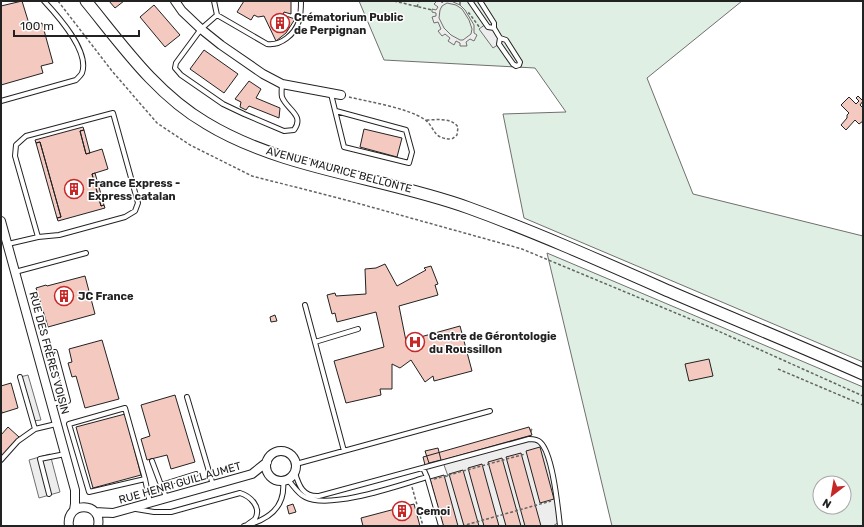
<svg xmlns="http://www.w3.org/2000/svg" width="864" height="527" font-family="Rubik,sans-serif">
<rect width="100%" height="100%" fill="#fff"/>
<path fill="#e0efe3" stroke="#6f6f6f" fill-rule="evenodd" d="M359,1H742L647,78L693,194L863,236V362L524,218L503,114L566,112L535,68L384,60Z
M547,253L863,387V526H612ZM820,483H844V507H820Z"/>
<path fill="#ededed" stroke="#6f6f6f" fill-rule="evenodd" d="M437,1H441L442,3L444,1H451L460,5L465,10L474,25V33L477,35L474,41L470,39L466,42L467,46H460V43L456,41L454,45L448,41L450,38L445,34L442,36L438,31L441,29L438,22L434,23L432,17L436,16V13L432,12V9L436,10L438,7L434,4ZM447,3L456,5L462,9L469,20L472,29L471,34L463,40H460L451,35L444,28L439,18L440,10L442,6Z
M486,24L494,28L500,38L499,44L493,48L479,29Z
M28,375L41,420L33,421L20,377Z
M532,429L529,439L541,442L548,457L559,522L553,526H445L432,480L448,476L440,454Z
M50,454L60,492L39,498L29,460Z"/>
<path fill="#f3c9c0" stroke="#222" d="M22,1L30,27L42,23L53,63L41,66L43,73L1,85V6Z
M109,1H124L115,8Z
M244,1H291V14L284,12L283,15L295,19L286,33L276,41L264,16L258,17L254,15L251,20L237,12Z
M154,5L180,35L165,47L140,17Z
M204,50L238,74L224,93L190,69Z
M249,81L261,89L256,98L280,108L279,118L249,106L246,110L240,107L241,102L235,99Z
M858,96L863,101L860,105L863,108V121L859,124L855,120L846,130L841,125L847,118V115L849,113L841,105L849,97L856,104L859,101L856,98Z
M83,127L84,130L80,131L86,154L102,149L108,169L92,174L101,206L104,205L105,208L58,221L57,218L61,217L40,142L36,143L35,140Z
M364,129L402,138L397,157L360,147Z
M84,130L90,153L86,154L80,131Z
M40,142L61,217L57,218L36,143Z
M95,173L104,205L101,206L92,174Z
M385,264L397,286L426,270L424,268L431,266L438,284L435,285L438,295L399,306L406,341L460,326L472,371L434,381L433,376L425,382L411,360L400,368L392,364V389H380L381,395L346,403L334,361L384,347L376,312L337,322L335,313L332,314L327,295L335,293L336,296L366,294L365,269L376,268Z
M85,276L95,314L48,327L36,288L46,285L47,286Z
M275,315L277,321L271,322L270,317Z
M102,340L119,399L85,408L76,376L72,377L68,363L72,362L69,349Z
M709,359L713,376L689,381L685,364Z
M11,383L18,408L2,413L1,408V386Z
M175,395L195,462L171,469L167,455L147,460L141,439L150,436L141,405Z
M125,414L141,475L93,488L76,427Z
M8,427L19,437L1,457V435Z
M529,427L532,435L425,465L423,457Z
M540,447L554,499L540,503L526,451Z
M438,448L441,460L429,463L425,451Z
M521,453L541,526H525L506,457Z
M502,458L521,526H506L488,462Z
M482,464L499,526H484L468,468Z
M463,470L479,526H464L449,474Z
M444,475L458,526H443L430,479Z
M293,504L296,512L289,514L287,506Z
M414,504L420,526H363L361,518Z"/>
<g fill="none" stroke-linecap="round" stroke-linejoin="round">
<defs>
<path id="service" d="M214,1L217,15L267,44C281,46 295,34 299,21C301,14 301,8 301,1
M470,1L488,27L494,28
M480,1L494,23V28L500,38L506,40L520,62L519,65L516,66L513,64L499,44L500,38
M217,15L201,29L176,63L175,68L181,75L223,104L244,114L284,131L294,130C305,115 287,110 282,97C281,93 282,88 282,84
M331,94L344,147L409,163L412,152L406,130L336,111
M1,101L76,80C78,78 81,75 82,73C90,51 57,15 44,1
M8,244L38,237L59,235L125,217L135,211L138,203L113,113L26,136L16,145L15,156L38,237
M15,272L86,253
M305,305L344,451
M315,342L358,329
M20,377L35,429L56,424
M187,397L213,485
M51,404L68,401L55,352
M125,408L145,479L89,492L69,424Z
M1,460L18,441L35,429
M152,461L161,485L196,474
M296,464L490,411
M423,468L427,477L441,526
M295,473C299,486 303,497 319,496L529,439C533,439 537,439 540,442C553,453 558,509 560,526
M145,479L150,503
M288,480C293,485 298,494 305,497C330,510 400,485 427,477
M161,485L163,488L166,498
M49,494L40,459L65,454
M136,509L154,512H171L240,493C250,496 262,507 255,519C253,521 249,523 247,525
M244,526C268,520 286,508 283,481"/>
<path id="minor" d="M175,1L182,11L201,29L221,45L263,74L282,84L341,95
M1,221L75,490V504L74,510
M266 466a15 15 0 1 1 30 0a15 15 0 1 1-30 0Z
M95,512L113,513L252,474L267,462
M69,526C65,501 103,501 98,526"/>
<path id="secondary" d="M86,1C122,45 156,94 206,123C283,170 384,177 469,208C538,233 605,263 673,293C736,320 800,346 863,374"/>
</defs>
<use href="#service" stroke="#222" stroke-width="6"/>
<use href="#minor" stroke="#222" stroke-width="10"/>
<use href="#secondary" stroke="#222" stroke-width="13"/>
<path stroke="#646464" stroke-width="1.5" stroke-dasharray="3 2" stroke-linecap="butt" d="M58,1L112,71L157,123L190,145L252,176L346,200L522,249L707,326L863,396
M394,1L432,10
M460,5V1
M417,7L419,1
M468,13H469L480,28
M349,97C370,102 407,108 424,119C436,127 431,139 452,139L457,135L458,127C451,117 436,120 425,120
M778,369L863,405
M434,479L525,454
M412,487L423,526
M462,526L551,501"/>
<use href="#service" stroke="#fff" stroke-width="4"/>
<use href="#minor" stroke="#fff" stroke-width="8"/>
<use href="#secondary" stroke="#fff" stroke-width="11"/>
</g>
<defs>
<symbol id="building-ring" viewBox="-11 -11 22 22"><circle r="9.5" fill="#fff" stroke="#c62828" stroke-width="1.5"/><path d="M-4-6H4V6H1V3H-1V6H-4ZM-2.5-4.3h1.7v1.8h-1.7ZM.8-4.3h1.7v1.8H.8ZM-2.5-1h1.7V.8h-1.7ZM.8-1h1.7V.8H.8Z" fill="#c62828"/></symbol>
<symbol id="hospital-ring" viewBox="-11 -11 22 22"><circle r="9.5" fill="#fff" stroke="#c62828" stroke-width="1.5"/><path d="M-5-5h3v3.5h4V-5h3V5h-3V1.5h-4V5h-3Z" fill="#c62828"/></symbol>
</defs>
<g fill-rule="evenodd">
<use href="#building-ring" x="269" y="12" width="22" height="22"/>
<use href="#building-ring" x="63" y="178" width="22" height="22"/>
<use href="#building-ring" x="53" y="285" width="22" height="22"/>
<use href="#hospital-ring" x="404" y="331" width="22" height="22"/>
<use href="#building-ring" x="391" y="500" width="22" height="22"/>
</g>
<g text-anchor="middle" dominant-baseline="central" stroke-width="3" stroke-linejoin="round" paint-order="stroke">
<g font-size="11" font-weight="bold" fill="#222" stroke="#fff" text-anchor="start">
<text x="294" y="17">Crématorium Public<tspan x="294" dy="13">de Perpignan</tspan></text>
<text x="88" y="183">France Express -<tspan x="88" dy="13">Express catalan</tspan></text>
<text x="78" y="296">JC France</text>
<text x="429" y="336">Centre de Gérontologie<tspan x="429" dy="13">du Roussillon</tspan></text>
<text x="416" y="511">Cemoi</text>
</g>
<g font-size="11" fill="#222" stroke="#fff">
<text transform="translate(339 170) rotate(15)">AVENUE MAURICE BELLONTE</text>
<text transform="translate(49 353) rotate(75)">RUE DES FRÈRES VOISIN</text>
<text transform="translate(180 483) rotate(-16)">RUE HENRI GUILLAUMET</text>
</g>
</g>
<rect width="864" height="527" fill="none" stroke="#222222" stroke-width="4"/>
<g transform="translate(832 495) rotate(211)"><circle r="19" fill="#ffffff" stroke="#a7a7a7"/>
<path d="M0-3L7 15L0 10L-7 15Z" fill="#c62828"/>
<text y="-6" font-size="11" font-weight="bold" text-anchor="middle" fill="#222222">N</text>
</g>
<path d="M14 30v6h125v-6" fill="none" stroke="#222222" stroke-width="2"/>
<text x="20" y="30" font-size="12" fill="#222222" stroke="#ffffff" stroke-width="3" paint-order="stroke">100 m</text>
</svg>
